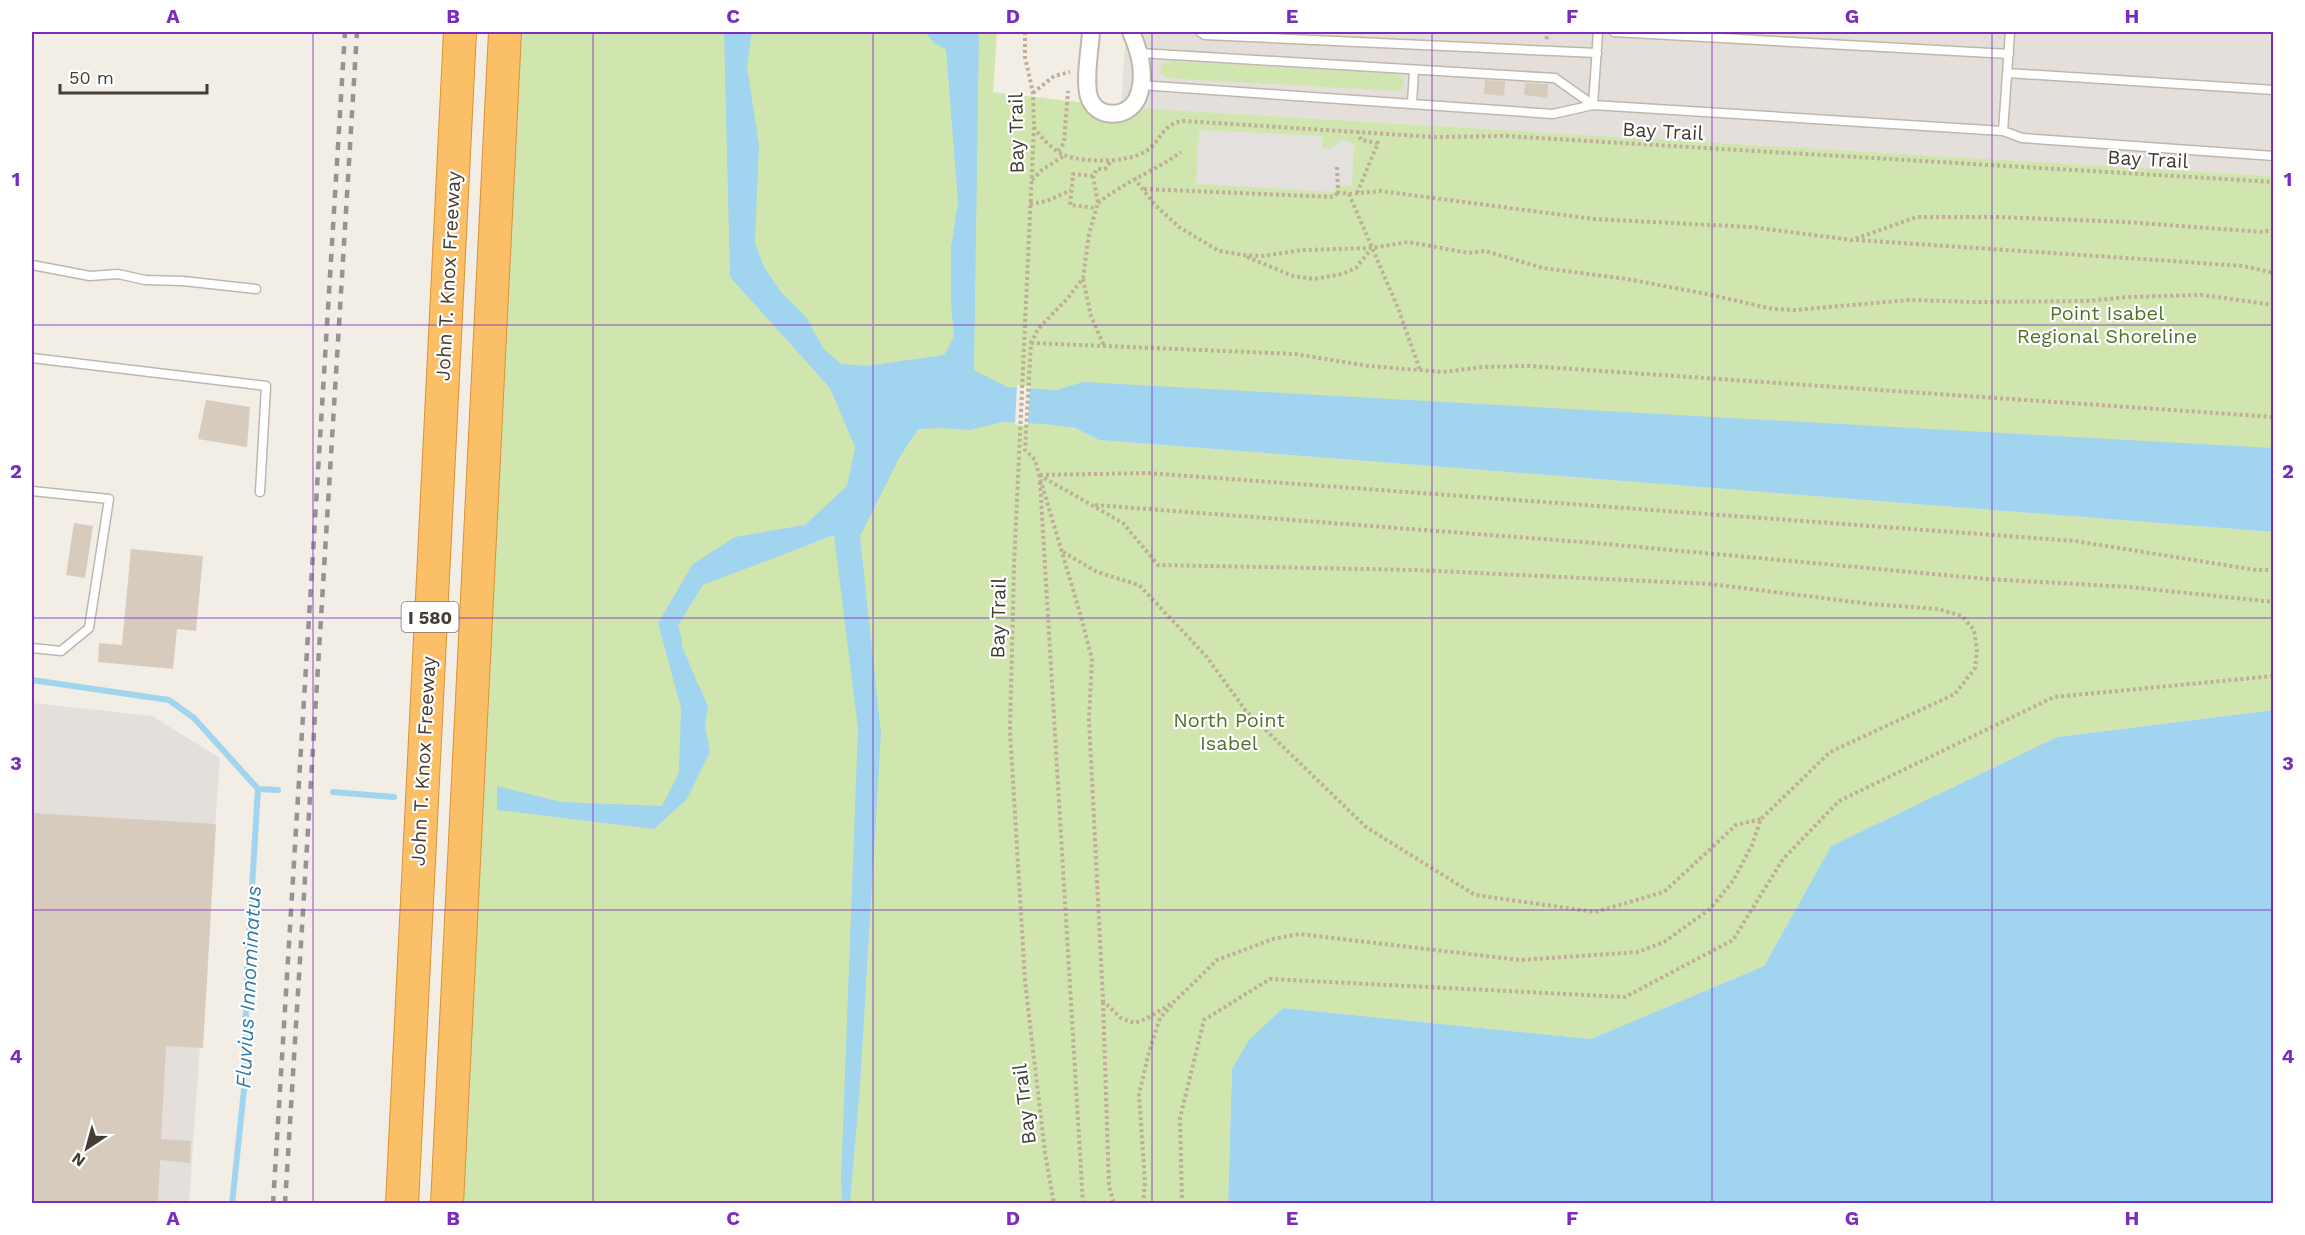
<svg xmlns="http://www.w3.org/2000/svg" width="2305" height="1235" font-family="'Work Sans',sans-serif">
<rect width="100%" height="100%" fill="#f2ede5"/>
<path fill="#e4dfda" d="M1126,32H2273V176L1121,107Z
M32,703L152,716L220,758L189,1203L32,1204Z"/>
<path fill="#d1e6ae" d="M521,32H997L993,92L1121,107L2273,176V494L977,405L991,424C1016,419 1048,422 1073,428C1082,430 1091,436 1099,440L2273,532V710L2057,737L1831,846L1764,966L1591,1039L1283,1008L1232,1069L1228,1203L447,1204L468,795Z
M1168,61L1397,74L1404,79V88L1397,91L1167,78L1161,73C1160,67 1162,62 1168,61Z"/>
<path fill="#e3e0dd" d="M1199,130L1322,136V148L1328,150L1343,139L1354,144L1352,186H1336L1335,192L1196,184Z"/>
<path fill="#a1d4ee" d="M724,32H752L747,67L759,145L755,243L764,267L781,292L806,317L824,349L841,364L866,366L944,355L954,337L951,304V247L958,202L946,49L935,44L925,32H979L974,370L1007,387L1057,390L1083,382L2273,448V532L1099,440L1075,428L1044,424L1003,422L969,430L942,428L918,429L899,458L860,536L881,734L860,1085L850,1203H842L841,1179L858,728L834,535L703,585L675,630L697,682L710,752L687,799L654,829L497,810V786L561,802L662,806L679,773L681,708L658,623L693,564L735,537L805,525L847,486L855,447L830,388L730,277Z
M2273,710V1203H1228L1232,1069L1249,1040L1283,1008L1591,1039L1764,966L1831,846L2057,737Z"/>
<path fill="#f2ede5" d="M1017,385L1030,386L1028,426L1015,425Z"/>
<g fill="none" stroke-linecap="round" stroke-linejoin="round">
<path stroke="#a1d4ee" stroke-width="6" d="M674,620L679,642
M32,680L169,700L194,718L258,789
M697,688L705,707L702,724
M258,789L278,790
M333,792L394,797
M232,1204L244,1090L247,970L258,789"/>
</g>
<path fill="#d6cbbd" d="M1485,80L1505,81L1504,96L1484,94Z
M1525,83L1548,84L1547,98L1524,95Z
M206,400L250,407L247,447L198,439Z
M74,523L93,526L85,578L66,575Z
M131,549L203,556L196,631L177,629L173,669L98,662L99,643L122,645Z
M32,813L216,824L203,1048L166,1046L161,1139L191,1141L190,1163L160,1160L158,1203H32Z"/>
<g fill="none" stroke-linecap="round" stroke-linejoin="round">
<defs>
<path id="service" d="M1200,32L1205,35L1597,53
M1614,32L2009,54
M1140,53L1555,78L1593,105
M2007,73L2274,90
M1140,85L1553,114L1593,105L2003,131L2022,138L2274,156
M1412,104L1414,70
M1593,105L1598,32
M2003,131L2010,32
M32,265L90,276L118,274L145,280L183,281L256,289
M32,358L266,386L260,492
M32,491L109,499L89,628L61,651L32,648"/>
<path id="minor" d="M1091,32C1090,50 1084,80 1089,97C1096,119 1127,119 1137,99C1147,77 1140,52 1131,32"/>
<path id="motorway" d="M402,1204L460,32
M447,1204L505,32"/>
</defs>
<use href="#service" stroke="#c0b7ab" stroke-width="11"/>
<use href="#minor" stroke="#c0b7ab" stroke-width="20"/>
<use href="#motorway" stroke="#da9237" stroke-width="34"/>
<path stroke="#bfaf99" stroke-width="4" stroke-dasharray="3 3" stroke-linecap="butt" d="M1025,32V57L1033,93L1034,127L1014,566L1010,731L1025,981L1045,1153L1054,1204
M1546,39L1550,32
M1033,93L1054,76L1070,72
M1034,127C1041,137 1052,150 1064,155C1084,163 1128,163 1146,151C1162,140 1163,122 1185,121L1434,137L1505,136L2274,182
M1058,151L1064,143L1068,91
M1337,167L1338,192L1349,194L1398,308L1420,370
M1093,176L1073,174L1070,205L1096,208
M1134,178L1155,205L1179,227L1219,251L1243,255L1264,256L1302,250L1372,248L1408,242L1469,253L1485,251L1543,268L1627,279L1707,294L1773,309L1795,310L1909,300L1976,302L2087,301L2128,297L2202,295L2274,305
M1032,180L1042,170L1065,155
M1144,189L1334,197L1338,192
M1357,193L1378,143L1361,140L1358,132
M1349,194L1380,191L1594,219L1751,227L1852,240L1917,217H1998L2126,222L2263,232L2274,229
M1098,203C1124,182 1155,171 1181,152
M1030,204L1047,201L1071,190
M1856,240L2171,261L2243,266L2274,273
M1247,257L1293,276L1314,279L1342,274L1356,268L1371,249
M1083,279L1091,316L1104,346
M1031,343L1295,354L1369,366L1443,372L1483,367L1529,366L2274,417
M1039,475L1123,523L1158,565L1415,570L1710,584L1871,604L1938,609L1962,616L1974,630L1977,650L1975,668L1955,694L1830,752L1761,819L1752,845L1733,881L1710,909L1664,942L1638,952L1520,960L1299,934L1273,939L1217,960L1175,1001L1146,1019L1134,1023L1121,1018L1103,1001L1089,719L1092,659L1080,613L1039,475L1035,460L1025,450L1031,343L1038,329L1068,298L1083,278L1089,234L1098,203L1093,176L1097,169H1105L1111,161
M1040,475L1148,473L2075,541L2256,570H2274
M1040,482L1083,1204
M1095,505L1595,543L1987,579L2129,587L2274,602
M1063,552L1097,572L1139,585L1206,656L1246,711L1366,827L1475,895L1595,912L1664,892L1736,825L1761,819
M1103,1002L1109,1186L1114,1204
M1143,1204L1145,1182L1139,1094L1149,1052L1160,1018L1172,1005
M1182,1204L1180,1118L1204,1020L1270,979L1625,997L1733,940L1783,859L1839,801L2054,697L2274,676"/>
<use href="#service" stroke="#fff" stroke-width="8"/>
<use href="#minor" stroke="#fff" stroke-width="16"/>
<use href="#motorway" stroke="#fbbf67" stroke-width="32"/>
<path stroke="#949494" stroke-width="4.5" stroke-dasharray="8 8" stroke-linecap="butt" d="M273,1204L345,32
M285,1204L357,32"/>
</g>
<path fill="none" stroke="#7b2cbf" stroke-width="1.5" stroke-opacity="0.55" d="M313,32V1204M593,32V1204M873,32V1204M1152,32V1204M1432,32V1204M1712,32V1204M1992,32V1204M32,325H2274M32,618H2274M32,910H2274"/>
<g text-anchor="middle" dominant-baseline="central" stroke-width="4.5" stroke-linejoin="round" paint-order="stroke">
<rect fill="#fff" stroke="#7c7772" stroke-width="1.5" x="401.5" y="602" width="57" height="30" rx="4.5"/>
<g font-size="18" font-weight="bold" fill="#443d35">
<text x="430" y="617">I 580</text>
</g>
<g font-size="20" fill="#443d35" stroke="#fff">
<text transform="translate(1663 131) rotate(3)">Bay Trail</text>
<text transform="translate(1016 133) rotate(-91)">Bay Trail</text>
<text transform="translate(2148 159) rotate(3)">Bay Trail</text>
<text transform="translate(448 276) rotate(-87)">John T. Knox Freeway</text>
<text transform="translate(998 618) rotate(-89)">Bay Trail</text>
<text transform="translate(423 761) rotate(-87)">John T. Knox Freeway</text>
<text transform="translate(1024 1104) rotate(-97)">Bay Trail</text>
</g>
<g font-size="20" fill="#4b7429" stroke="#fff">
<text x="2107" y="313">Point Isabel<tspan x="2107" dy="23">Regional Shoreline</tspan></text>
<text x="1229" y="720">North Point<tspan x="1229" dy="23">Isabel</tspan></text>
</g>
<g font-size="21" font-style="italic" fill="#2e7ca6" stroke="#fff">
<text transform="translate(248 987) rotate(-87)">Fluvius Innominatus</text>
</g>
</g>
<rect width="2305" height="1235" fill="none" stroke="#ffffff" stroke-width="66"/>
<g transform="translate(87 1148) rotate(216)" stroke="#ffffff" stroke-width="4.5" paint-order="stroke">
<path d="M0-4.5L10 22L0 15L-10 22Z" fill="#443d35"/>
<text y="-9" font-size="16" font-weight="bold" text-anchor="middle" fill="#443d35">N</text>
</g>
<path d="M60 84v9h147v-9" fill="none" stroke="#443d35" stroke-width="3"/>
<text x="69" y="84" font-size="18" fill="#443d35" stroke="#ffffff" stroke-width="4.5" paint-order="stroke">50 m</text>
<rect x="33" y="33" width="2239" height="1169" fill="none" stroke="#7b2cbf" stroke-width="2"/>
<g font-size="20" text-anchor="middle" font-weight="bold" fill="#7b2cbf">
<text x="173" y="23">A</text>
<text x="453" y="23">B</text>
<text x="733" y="23">C</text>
<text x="1013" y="23">D</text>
<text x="1292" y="23">E</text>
<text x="1572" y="23">F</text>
<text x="1852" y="23">G</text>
<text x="2132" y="23">H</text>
<text x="16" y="186">1</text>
<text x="2288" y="186">1</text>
<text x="16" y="478">2</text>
<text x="2288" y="478">2</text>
<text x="16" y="770">3</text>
<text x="2288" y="770">3</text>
<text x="16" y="1063">4</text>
<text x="2288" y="1063">4</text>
<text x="173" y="1225">A</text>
<text x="453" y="1225">B</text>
<text x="733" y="1225">C</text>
<text x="1013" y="1225">D</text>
<text x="1292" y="1225">E</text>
<text x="1572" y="1225">F</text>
<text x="1852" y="1225">G</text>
<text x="2132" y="1225">H</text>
</g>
</svg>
